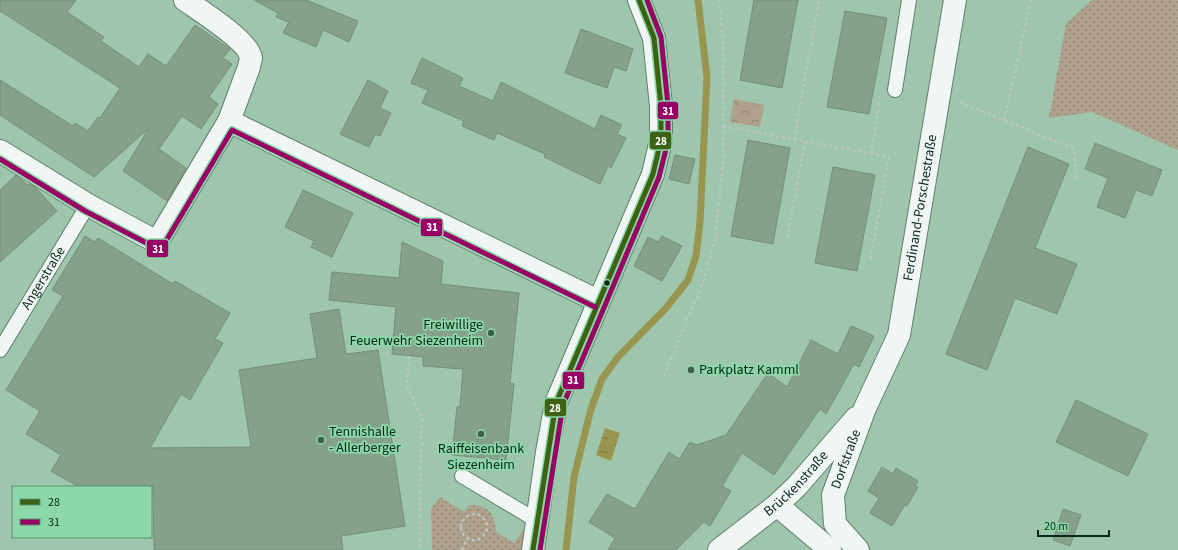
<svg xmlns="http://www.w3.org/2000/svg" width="1178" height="550" font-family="'Source Sans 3',sans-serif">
<defs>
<pattern id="grass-dots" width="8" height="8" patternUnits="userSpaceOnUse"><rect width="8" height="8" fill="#b0a18d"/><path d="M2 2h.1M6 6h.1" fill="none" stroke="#8d8372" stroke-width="1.8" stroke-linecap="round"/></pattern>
<pattern id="park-crowns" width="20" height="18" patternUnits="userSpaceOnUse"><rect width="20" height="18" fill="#b0a18d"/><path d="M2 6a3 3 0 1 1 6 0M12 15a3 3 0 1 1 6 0" fill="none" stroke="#8d8372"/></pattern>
<pattern id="water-ripples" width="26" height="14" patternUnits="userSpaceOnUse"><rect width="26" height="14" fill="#979550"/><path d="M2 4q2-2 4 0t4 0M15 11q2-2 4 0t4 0" fill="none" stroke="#797a41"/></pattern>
</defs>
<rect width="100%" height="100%" fill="#9ec6ad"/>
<path fill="url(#grass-dots)" d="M1092,0H1178V150L1092,112L1049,118L1066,24Z
M440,497L464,512L469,505C488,504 495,514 496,532L514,543L523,530L525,531L521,550H432L431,509Z"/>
<path fill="url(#park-crowns)" d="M734,99L764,105L760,127L730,122Z"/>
<path fill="url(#water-ripples)" d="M605,428L620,433L611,461L596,455Z"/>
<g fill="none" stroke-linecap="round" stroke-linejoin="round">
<path stroke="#979550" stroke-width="7" d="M566,550L574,477L591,409L602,379L618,357L666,308L688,280L696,256L700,222L707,77L698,0"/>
</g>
<path fill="#86a189" stroke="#758f78" d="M0,0H76L67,12L104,37L101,41L139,67L148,54L166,66L195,25L230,49L223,58L232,64L209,97L218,104L201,129L182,116L159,149L186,168L167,201L123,171L149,128L94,177L0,115V80L73,126L75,123L88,131L98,117L100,118L120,88L0,11Z
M254,0H306L358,21L349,42L323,30L316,47L283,33L289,22L276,17L278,13Z
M754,0H798L782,88L740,80Z
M845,11L887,18L869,114L827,107Z
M581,29L633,49L626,71L614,67L607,88L565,73Z
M422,58L463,78L459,86L493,101L501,82L595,129L601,115L622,125L617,134L626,138L611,168L608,166L600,184L544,157L545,154L497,133L494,140L462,126L464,121L422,103L428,90L411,83Z
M368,80L388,91L380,108L391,113L380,136L375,134L369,147L340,134Z
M748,140L790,148L773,244L731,236Z
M1095,143L1162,170L1152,196L1136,190L1125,218L1097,207L1108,178L1085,169Z
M1028,147L1069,164L1035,248L1077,264L1057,314L1015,298L987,370L946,354Z
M675,155L695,159L689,184L669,179Z
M833,167L875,175L857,271L815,263Z
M16,175L28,185L30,184L35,187L57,211L0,262V190Z
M303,190L353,213L332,257L311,247L314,241L285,227Z
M85,236L95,242L98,238L173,284L175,281L230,313L215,339L223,343L190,400L181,394L150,448L251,447L239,370L317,358L310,314L339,309L346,354L378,350L405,526L341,536L343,550H154L153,487H79L51,471L61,455L26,434L40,411L6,390L63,296L52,290Z
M662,236L682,246L662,281L634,266L648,237L658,242Z
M402,242L443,261L441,284L519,293L510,383L514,384L506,460L452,455L457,407H460L463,369L423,366V357L392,354L396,307L329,300L332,272L399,278Z
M851,326L874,336L859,367L854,364L826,414L820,409L774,475L742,453L722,486L731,491L710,526L704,522L676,550H608L615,538L589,522L607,494L635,509L669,452L679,459L690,442L697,445L726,435L768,373L787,387L811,340L838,354Z
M1076,400L1148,434L1128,476L1056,442Z
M882,467L893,474L896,468L918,481L915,486L918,487L907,506L905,505L892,526L870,513L879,498L868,491Z
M1063,509L1081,515L1070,546L1053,540Z"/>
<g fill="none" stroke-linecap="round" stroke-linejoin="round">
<defs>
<g id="service">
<path d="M895,90L909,0"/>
<path id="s1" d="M0,350L88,205"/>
<path d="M462,476L529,516H537"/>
</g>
<g id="minor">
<path d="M185,0C199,10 249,41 251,58C251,60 249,64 249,67L229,121"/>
<path d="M0,151L88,205L157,242L229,121L598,301"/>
<path d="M777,505L830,550"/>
<path d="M533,550L547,452L556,403L653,174L661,140V106L654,38L639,0"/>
<path id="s2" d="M719,550L777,505L797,486L856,418"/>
<path id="s3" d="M858,550L835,524L833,495L865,408L899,335L955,0"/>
</g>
</defs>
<use href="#service" stroke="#627e6d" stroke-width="16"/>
<use href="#minor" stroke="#627e6d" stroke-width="24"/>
<path stroke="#bac7bf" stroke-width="2.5" stroke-dasharray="3 3" stroke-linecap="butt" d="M960,102L1074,149L1076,179
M1004,120L1031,0
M723,126L889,157L870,262
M794,140L819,0
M871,154L880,101
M787,238L805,142
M409,356L407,386L422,418L419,550
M664,376L704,279L715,239L723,163V39L719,0
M461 527a13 13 0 1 1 26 0a13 13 0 1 1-26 0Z
M462,550L468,538"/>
<use href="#service" stroke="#f0f6f3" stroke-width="14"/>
<use href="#minor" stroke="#f0f6f3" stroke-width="22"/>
<defs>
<path id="bus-1" d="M533,550L556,403L653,174L661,140V106L654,38L639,0"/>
<path id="bus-2" d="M0,159L85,211L158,249L163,246L232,130L595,307
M540,550L563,405L659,177L668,141V105L661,37L647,0"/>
</defs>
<use href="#bus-1" stroke="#8cd8a9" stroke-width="8"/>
<use href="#bus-2" stroke="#8cd8a9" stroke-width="8"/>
<use href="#bus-1" stroke="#3d6214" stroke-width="5"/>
<use href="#bus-2" stroke="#906" stroke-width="5"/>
</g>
<circle fill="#072816" stroke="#8cd8a9" stroke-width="1.5" cx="607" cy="283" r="3.5"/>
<g fill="#3c5f4b" stroke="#8cd8a9" stroke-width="1.5">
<circle cx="491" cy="333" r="4"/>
<circle cx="691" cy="370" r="4"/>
<circle cx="481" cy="434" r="4"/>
<circle cx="321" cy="440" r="4"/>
</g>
<g text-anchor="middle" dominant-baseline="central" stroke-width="3.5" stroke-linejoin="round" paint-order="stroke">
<g font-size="14" fill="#072816" stroke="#8cd8a9">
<text stroke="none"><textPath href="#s3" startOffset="366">Ferdinand-Porschestraße</textPath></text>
<text stroke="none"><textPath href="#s1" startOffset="84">Angerstraße</textPath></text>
<text stroke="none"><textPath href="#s3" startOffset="102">Dorfstraße</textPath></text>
<text stroke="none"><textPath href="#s2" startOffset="102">Brückenstraße</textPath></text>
</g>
<g font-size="14" fill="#072816" stroke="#8cd8a9" text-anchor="start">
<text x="483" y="325" text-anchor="end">Freiwillige<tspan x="483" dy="16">Feuerwehr Siezenheim</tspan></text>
<text x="699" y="370">Parkplatz Kamml</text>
<text x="329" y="432">Tennishalle<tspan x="329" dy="16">- Allerberger</tspan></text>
<text x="481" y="449" text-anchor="middle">Raiffeisenbank<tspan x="481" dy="16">Siezenheim</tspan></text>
</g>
</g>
<g stroke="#8cd8a9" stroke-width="1.5">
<rect x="657" y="101" width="22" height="19" rx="4" fill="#906"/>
<rect x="649" y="131" width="23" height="19" rx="4" fill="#3d6214"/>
<rect x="420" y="218" width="23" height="19" rx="4" fill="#906"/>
<rect x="146" y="239" width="23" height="19" rx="4" fill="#906"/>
<rect x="562" y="371" width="23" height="19" rx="4" fill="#906"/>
<rect x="544" y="398" width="23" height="19" rx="4" fill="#3d6214"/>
</g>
<g font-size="11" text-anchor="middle" font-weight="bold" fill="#fff">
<text x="668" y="115">31</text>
<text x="661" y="145">28</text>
<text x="432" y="231">31</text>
<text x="158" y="253">31</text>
<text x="573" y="384">31</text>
<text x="555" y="412">28</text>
</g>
<rect x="12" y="486" width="140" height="52" fill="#8cd8a9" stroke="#57926e"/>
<rect x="20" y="499" width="20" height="6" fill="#3d6214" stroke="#57926e"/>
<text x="48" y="506" font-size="12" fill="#072816">28</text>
<rect x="20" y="519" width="20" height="6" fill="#990066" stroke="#57926e"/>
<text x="48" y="526" font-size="12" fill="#072816">31</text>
<path d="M1038 530v6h71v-6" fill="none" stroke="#072816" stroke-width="2"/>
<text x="1044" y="530" font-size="12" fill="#072816" stroke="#8cd8a9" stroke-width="3" paint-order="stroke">20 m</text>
</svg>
